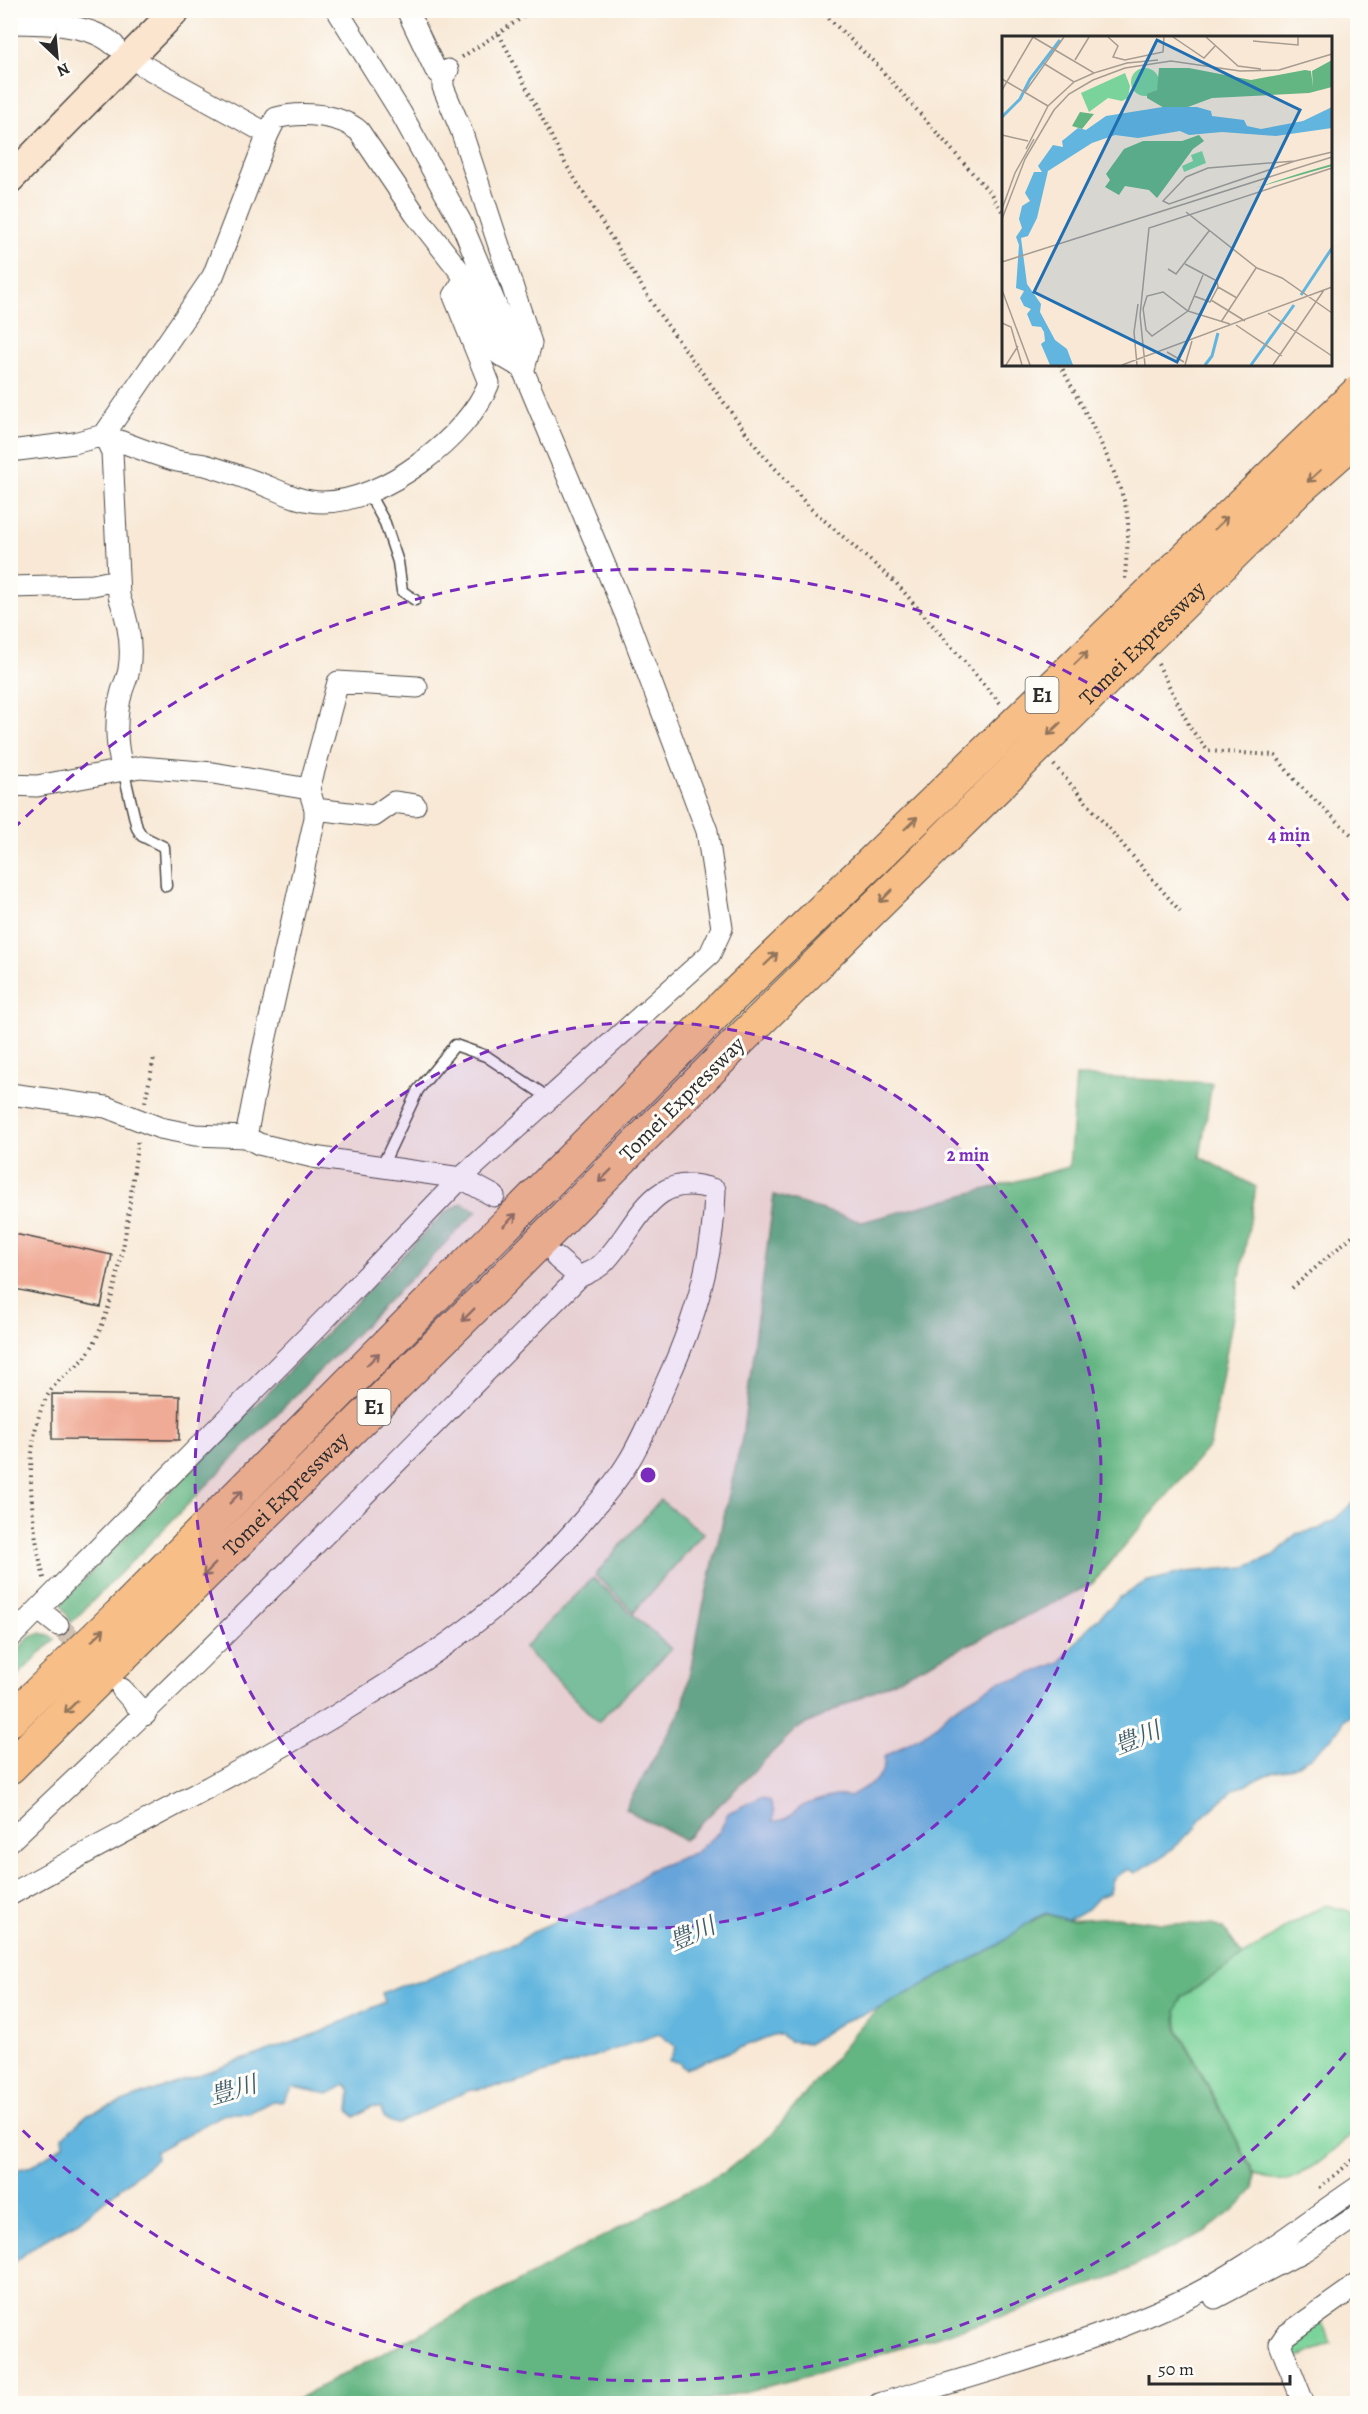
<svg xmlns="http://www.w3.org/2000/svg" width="1368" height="2414" font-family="Alegreya,'Noto Serif JP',serif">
<rect width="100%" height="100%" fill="#fdfcf7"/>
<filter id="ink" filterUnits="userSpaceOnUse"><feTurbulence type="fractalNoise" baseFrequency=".0167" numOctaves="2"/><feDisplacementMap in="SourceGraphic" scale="12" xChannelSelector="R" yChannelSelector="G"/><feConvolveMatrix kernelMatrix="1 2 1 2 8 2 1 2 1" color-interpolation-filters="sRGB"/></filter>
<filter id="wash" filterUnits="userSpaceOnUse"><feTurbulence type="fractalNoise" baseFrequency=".008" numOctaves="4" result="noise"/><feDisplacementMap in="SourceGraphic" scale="24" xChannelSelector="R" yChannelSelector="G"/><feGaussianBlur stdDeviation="1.35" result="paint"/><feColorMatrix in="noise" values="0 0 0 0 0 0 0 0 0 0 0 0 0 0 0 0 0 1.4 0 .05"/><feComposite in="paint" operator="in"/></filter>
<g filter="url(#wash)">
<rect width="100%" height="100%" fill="#f8e8d5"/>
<path fill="#7ad39a" stroke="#527f62" stroke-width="1.5" d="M660,1500L703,1533L634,1612L595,1575Z
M593,1578L671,1649L598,1722L524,1648Z
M1325,1905L1349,1911L1358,1920L1357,2131C1340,2144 1305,2177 1284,2181C1273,2183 1264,2176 1254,2172L1179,2030L1176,2008L1183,1997L1288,1926Z
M1321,2320L1331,2343L1294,2360L1291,2339Z"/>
<path fill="#63b582" stroke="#477056" stroke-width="1.5" d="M1076,1076L1212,1083L1200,1157L1256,1187L1210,1445L1092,1584L796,1729L684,1840L625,1809L683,1707L702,1611L742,1438L774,1195L862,1222L1069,1167Z
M462,1203L477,1211L71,1623L61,1603L444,1213Z
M42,1633L55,1639L11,1682V1656L30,1637Z
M1046,1914L1067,1920L1116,1917L1160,1923L1212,1925L1224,1929L1243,1956L1182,1997L1176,2010L1177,2029L1255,2175V2189L1242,2203L1206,2231L1115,2276L1013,2313L817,2374L699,2403L288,2404L726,2171L774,2132L858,2029L878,2009L998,1945L1018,1928Z"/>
<path fill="#62b5de" stroke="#467084" stroke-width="1.5" d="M1357,1499V1711L1343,1721L1341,1728L1311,1757L1289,1769L1275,1771L1235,1789L1200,1819L1196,1828L1162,1857L1135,1873L1128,1869L1112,1879L1109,1893L1099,1897L1088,1909L1067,1920L1046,1913L1035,1918L998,1945L878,2009L841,2022L809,2043L788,2041L780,2034L773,2035L685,2069L678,2062L669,2061L676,2047L659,2034L513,2084L467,2091L398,2124C387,2122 383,2118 381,2108L371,2107L355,2117L349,2110L351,2091L346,2084L329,2094L293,2087L282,2102L272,2101L249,2113H226L155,2152L156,2159L78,2222L39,2243L11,2265V2175L19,2169L32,2166L64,2145L63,2136L88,2114L321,2032L385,2002L382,1993L401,1985L424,1981L481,1954L516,1943L536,1930L626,1890L649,1870L696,1852L720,1831L728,1813L761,1797L770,1801L774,1811L773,1821C787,1822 791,1813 803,1806C815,1800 837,1794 850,1796C866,1786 887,1779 884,1757L930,1731L953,1709L1000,1681L1020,1678L1060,1662L1085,1631L1119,1598L1145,1582L1185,1572L1246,1567L1276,1554L1296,1534L1319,1529L1334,1520Z"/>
<g id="blocks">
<path fill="#f0ab97" d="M10,1233L112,1255L101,1307L10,1288Z
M52,1394L180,1396L179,1440L52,1439Z"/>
</g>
</g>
<g filter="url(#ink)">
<use href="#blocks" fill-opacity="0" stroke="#4a4744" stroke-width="1.5"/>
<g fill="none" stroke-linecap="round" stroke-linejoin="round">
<path stroke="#cfc2b3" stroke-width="21" stroke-dasharray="21 10" stroke-linecap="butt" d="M58,1625L92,1659"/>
<defs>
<path id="service" d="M369,494L385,523L398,562L402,591L415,600
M123,769L137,828L142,836L164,847L166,886
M381,1168L418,1090L455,1045L486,1056L540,1092L547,1100"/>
<path id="minor" d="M407,10L435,69L443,77
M10,23C41,23 91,23 114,45
M142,65L268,134
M10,451L74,443L104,435L213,276L268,134L276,118C301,111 339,114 359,131L415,214L465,278L500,355L524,369L531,343L461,130L443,87V77L448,70
M10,587L93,585L117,580
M123,769C115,746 115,715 122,691C124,684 128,677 129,669C133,644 128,620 119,596L112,452L104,435C127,444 150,453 173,460C183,463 194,463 205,465C219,469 234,474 248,479C273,487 296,502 322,502C382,503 468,437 489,383L454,296L465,278
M10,785L37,786L140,767L213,773L309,789
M315,809L374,816L394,802L415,805
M10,1094L106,1107L160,1128L195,1135L246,1137L259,1144L313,1157L461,1178L494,1196
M246,1137L263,1050L315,818V809L309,789L338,682L417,687
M557,1258L579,1277
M39,1610L58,1625
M10,1638L326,1318L461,1178L710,954L722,928L707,831L627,618L461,222L401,113L337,10
M122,1689L145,1715
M10,1841C206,1658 392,1467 579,1277C587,1273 598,1269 603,1263C639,1227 650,1167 715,1190C714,1258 695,1321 666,1383C654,1410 643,1439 627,1464C613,1487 593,1509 575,1530C514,1600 440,1652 361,1700C247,1771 127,1828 10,1895
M1215,2298L1306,2250L1358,2215
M879,2404C981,2373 1085,2346 1181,2301C1244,2272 1300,2226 1358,2187
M1304,2404L1280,2344L1286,2335L1358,2284"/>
<path id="secondary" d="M10,179L176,10"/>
<g id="motorway">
<path d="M10,1720L119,1615L729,1000"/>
<path id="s1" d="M10,1767L492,1290L735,1045"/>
</g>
</defs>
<use href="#service" stroke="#4a4744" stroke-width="13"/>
<use href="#minor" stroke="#4a4744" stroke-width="23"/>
<use href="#secondary" stroke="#4a4744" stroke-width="31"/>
<use href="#motorway" stroke="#4a4744" stroke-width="35"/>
<path stroke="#4a4744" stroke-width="4" stroke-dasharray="1.5 4.5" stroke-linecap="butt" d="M820,10L877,65L991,194L1004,214
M499,34L565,163L657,311L758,449L810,508L896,583L1000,703
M462,57L534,10
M1060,364C1079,402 1126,482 1128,522C1129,542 1125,563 1125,583
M1158,664L1191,729L1208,751L1275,755L1297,783L1358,841
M1054,765L1180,911
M145,1102L154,1058
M1292,1288L1358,1231
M44,1578C31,1528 20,1435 51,1390C60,1377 73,1370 84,1359C94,1347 101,1328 106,1314C126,1258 130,1196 138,1139
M1319,2188L1358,2156"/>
<use href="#service" stroke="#fff" stroke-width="10"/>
<use href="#minor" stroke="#fff" stroke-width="21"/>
<use href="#secondary" stroke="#fce5cf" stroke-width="28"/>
<use href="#motorway" stroke="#f7be88" stroke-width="33"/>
<defs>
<g id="motorway-bridge">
<path d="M729,1000L1358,392"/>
<path id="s2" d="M735,1045L1298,490L1358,437"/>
</g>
</defs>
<use href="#motorway-bridge" stroke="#4a4744" stroke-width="35" stroke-linecap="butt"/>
<use href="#motorway-bridge" stroke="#f7be88" stroke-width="33"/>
</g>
<defs><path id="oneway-shaft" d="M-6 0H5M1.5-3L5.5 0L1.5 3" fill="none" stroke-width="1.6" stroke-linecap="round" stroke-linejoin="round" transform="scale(1.5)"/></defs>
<g stroke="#91745a">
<use href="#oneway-shaft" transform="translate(1314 476) rotate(138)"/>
<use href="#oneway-shaft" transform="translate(1221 523) rotate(-44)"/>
<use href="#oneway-shaft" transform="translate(1081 658) rotate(-44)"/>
<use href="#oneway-shaft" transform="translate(1054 729) rotate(136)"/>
<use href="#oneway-shaft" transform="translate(911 823) rotate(-44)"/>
<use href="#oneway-shaft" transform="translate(886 896) rotate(135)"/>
<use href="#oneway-shaft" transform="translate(771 959) rotate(-44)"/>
<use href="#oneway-shaft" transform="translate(605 1176) rotate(135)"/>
<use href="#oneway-shaft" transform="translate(510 1220) rotate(-45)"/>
<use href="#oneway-shaft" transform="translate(468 1315) rotate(135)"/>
<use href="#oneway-shaft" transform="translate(373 1359) rotate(-45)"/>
<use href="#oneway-shaft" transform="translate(236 1497) rotate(-45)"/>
<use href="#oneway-shaft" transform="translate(209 1570) rotate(135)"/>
<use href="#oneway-shaft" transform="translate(98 1635) rotate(-44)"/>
<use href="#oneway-shaft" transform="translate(71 1707) rotate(135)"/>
</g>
</g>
<circle cx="648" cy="1475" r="453" fill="#7b2cbf" fill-opacity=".12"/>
<g fill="none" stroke="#7b2cbf" stroke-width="3" stroke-dasharray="10 8">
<circle cx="648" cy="1475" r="453"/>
<path d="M1357 2039A906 906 0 0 1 13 2121M13 829A906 906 0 0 1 1357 911"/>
</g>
<g text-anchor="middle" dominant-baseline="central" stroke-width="6" stroke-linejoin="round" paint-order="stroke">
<g fill="#fdfcf7" stroke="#6a6a68" stroke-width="1.5">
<rect x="1025.5" y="677" width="33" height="36" rx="4.5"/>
<rect x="357.5" y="1389" width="33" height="36" rx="4.5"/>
</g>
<g font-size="21" font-weight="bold" fill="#2b2b2b">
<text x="1042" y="695">E1</text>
<text x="374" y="1407">E1</text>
</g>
<g font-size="22" fill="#2b2b2b" stroke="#fdfcf7">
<text stroke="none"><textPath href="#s2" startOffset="572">Tomei Expressway</textPath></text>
<text transform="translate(682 1099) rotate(-45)">Tomei Expressway</text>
<text stroke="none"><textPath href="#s1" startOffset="388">Tomei Expressway</textPath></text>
</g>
<g font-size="24" font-style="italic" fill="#3e5b6a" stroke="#fdfcf7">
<text transform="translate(1137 1738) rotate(-22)">豊川</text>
<text transform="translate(692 1934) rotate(-24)">豊川</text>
<text transform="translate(233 2090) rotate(-16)">豊川</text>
</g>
</g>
<g transform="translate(1002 36)">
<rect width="330" height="330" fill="#f8e8d5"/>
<path d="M129 46a14 14 0 1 1 28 0a14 14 0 1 1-28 0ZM123,37L128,50L126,62L120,65L106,62L87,76L79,57ZM200,115L204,127L182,136L180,130L191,125L189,119Z" fill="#7ad39a"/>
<path d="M330,24V51L307,57L210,62L186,71L164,73L145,62V58L155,54L157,32H187L249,44L303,34L309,35L311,51L310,35ZM78,76L92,78L80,93L70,90ZM197,99L202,105L191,113L155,162L147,154L123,150L117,159L103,151L108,144L104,138L122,113L141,105H180ZM330,128V130L253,152L299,137Z" fill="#63b582"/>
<path d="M161,71H195L209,75L210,80L242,84L245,90L259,93L301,85L330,71V92L274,100L220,96L187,99L178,95L136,102L113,99L90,107L46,135L35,182L26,200L19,202L25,248L39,268L38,276L53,304L65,313L71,329H48L39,308L43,305L42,296L39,291L30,290L25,278L29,273L22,270L18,262L22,255L14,252L17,209L14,201L20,192L17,183L20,170L28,165L23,157L32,136H40L36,130L51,109L61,111L60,105L76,92L84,94L104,80Z" fill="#62b5de"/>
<path fill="none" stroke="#62b5de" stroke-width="3" d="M0,81L18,63L28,43L58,4M299,259L330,212M203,329L210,320L216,297M249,329L292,269"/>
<path fill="none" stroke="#a69c91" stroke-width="1.5" d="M31,1L92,37L125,27L156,24M106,1L116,10L111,21L123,24L161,16L162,1M171,1L202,22L214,9M204,1L236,30L259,33M251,5L296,9V1M73,24L87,1M41,27L72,46L92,37M0,43L46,70M0,54L31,1M23,56L62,1M0,99L26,105M24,113L46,70L72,46M293,125L167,168L161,165L184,141L206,132L293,125L330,116M0,173L13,137L32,103M184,176L255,232L280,242L330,277M0,183L23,123L52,74L67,58L91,44L123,32L169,25L238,35L277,34L330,18M0,226L330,121M183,228L215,245L216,251L208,266L192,260M166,233L174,238L207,195M216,251L235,262M0,254L28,329M209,264L243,285M141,272L144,294L150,300L186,275L228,288M141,273L145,260L161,256L186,275L201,239M266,277L330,320M219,286L254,232M0,287L9,291L20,329M234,289L280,320M132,296L136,268M132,296L135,329M165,316L182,326M4,329L16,310M120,329L330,251M143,329L138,279L147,192L330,132M183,329L190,305M271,329L322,254"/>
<path fill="#1f6fb2" fill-opacity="0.15" stroke="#1f6fb2" stroke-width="3" d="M155,4L298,74L175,326L32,256Z"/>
<rect width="330" height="330" fill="none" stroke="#2b2b2b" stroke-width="3"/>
</g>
<circle cx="648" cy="1475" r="9" fill="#7b2cbf" stroke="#fdfcf7" stroke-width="3"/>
<g font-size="18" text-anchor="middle" font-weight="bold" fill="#7b2cbf" stroke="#fdfcf7" stroke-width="6" stroke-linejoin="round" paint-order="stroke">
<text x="1289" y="841">4 min</text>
<text x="968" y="1161">2 min</text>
</g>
<rect width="1368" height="2414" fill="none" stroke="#fdfcf7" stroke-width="36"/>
<g transform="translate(57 57) rotate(154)" stroke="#fdfcf7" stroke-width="4.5" paint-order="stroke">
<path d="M0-4.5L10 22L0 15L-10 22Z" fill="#2b2b2b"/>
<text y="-9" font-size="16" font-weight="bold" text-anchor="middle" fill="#2b2b2b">N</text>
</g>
<path d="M1149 2375v9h141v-9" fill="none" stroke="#2b2b2b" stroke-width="3"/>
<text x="1158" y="2375" font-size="18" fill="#2b2b2b" stroke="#fdfcf7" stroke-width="4.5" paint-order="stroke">50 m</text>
</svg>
